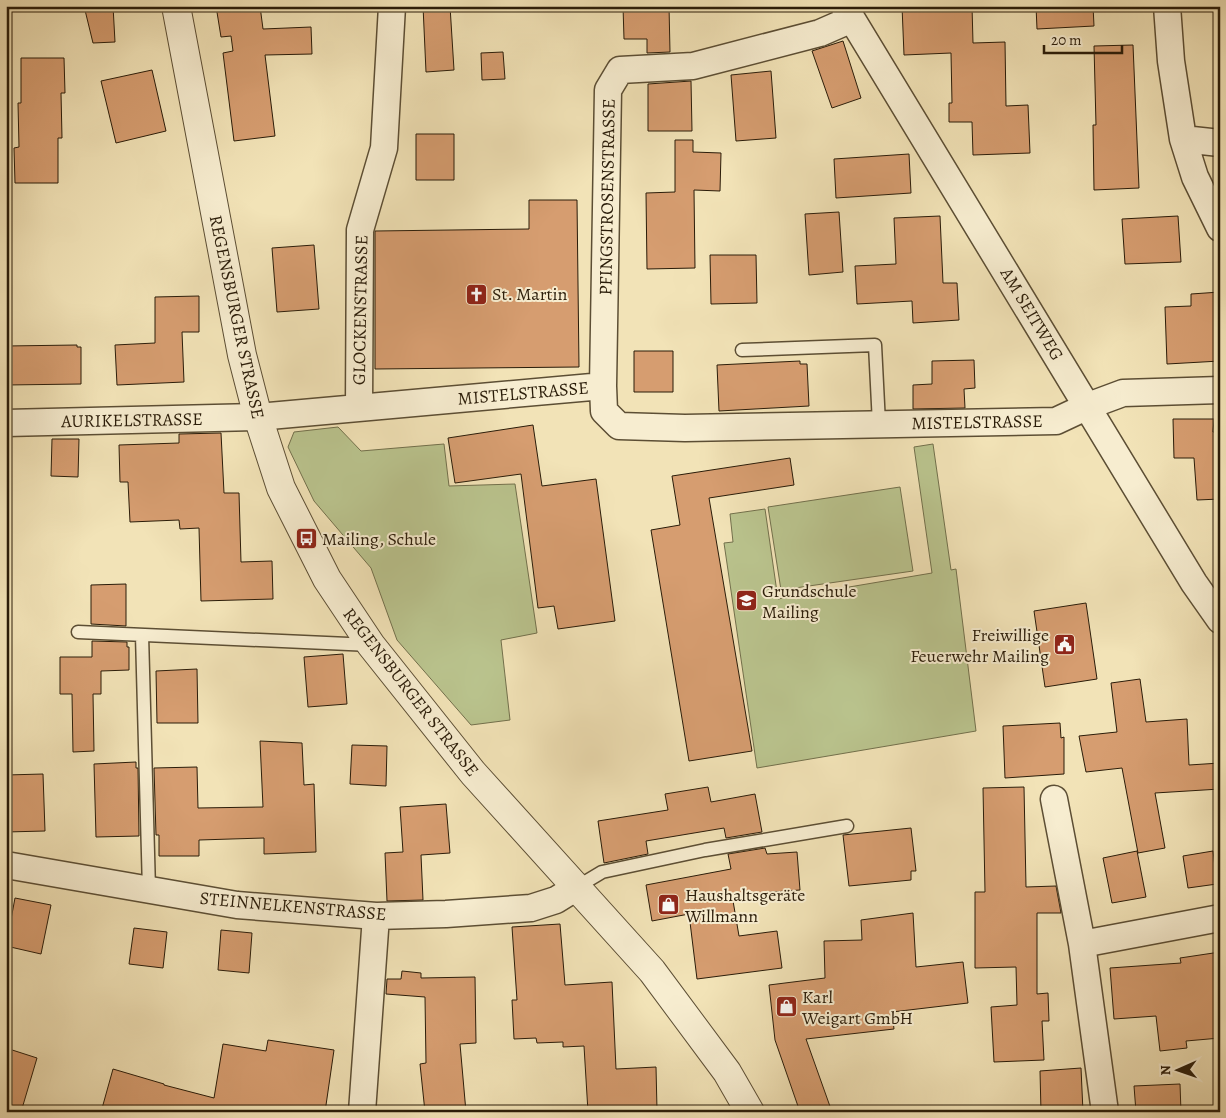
<svg xmlns="http://www.w3.org/2000/svg" width="1226" height="1118" font-family="Alegreya,serif">
<rect width="100%" height="100%" fill="#f2e3b7"/>
<filter id="stains"><feTurbulence type="fractalNoise" baseFrequency=".004" numOctaves="4"/><feColorMatrix values="0 0 0 0 .2 0 0 0 0 .09 0 0 0 0 .02 0 0 0 .5 -.17"/></filter>
<radialGradient id="worn" r=".72"><stop offset=".6" stop-color="#630" stop-opacity="0"/><stop offset="1" stop-color="#630" stop-opacity=".3"/></radialGradient>
<path fill="#bac48e" stroke="#72704c" d="M338,427L361,451L444,444L449,486L515,484L537,633L501,640L510,720L471,725L397,640L371,568L314,501L288,447L294,432Z
M933,444L951,570L956,569L976,731L757,768L724,543L733,542L730,514L765,509L778,599L932,573L914,447Z
M900,487L913,571L781,590L768,507Z"/>
<path fill="#d69d70" stroke="#2a1c09" d="M84,6H113L115,42L93,43Z
M216,6H260L263,29L311,27L312,54L265,55L275,136L234,141L223,53L233,51L231,36L221,37Z
M423,6H450L454,70L426,72Z
M623,6H669L670,52L647,53V39H624Z
M902,6H972L973,43L1005,42L1006,106L1028,105L1030,153L973,155L972,122H949V103H952L951,53L904,55Z
M1036,6H1093L1094,26L1037,29Z
M843,41L861,98L832,108L812,51Z
M1133,45L1139,188L1094,190L1093,125H1096L1094,46Z
M503,52L505,79L482,80L481,53Z
M21,58H64L65,93H61L62,138H58V183H15L14,148L19,147L18,103H21Z
M152,70L166,131L116,143L101,81Z
M771,71L776,138L736,141L731,75Z
M691,81L692,131H648V84Z
M416,134H454V180H416Z
M675,140H693V152L721,153L720,191L694,190L695,268L647,269L646,193L675,192Z
M909,154L911,193L836,198L834,159Z
M529,200H577L579,367L375,369V231L529,229Z
M839,212L843,272L809,275L805,214Z
M940,216L943,283H957L959,320L913,323L912,301L857,304L855,266L896,264L894,218Z
M1178,216L1181,262L1125,264L1122,219Z
M314,245L319,309L277,312L272,248Z
M710,255H756L757,303L711,304Z
M1220,292V361L1167,364L1165,307L1191,306V294Z
M199,296V332H182L184,382L117,385L115,345L155,343V297Z
M77,345V347H81V384L6,385V346Z
M634,351H673V392H634Z
M974,360L975,388L964,389L965,408L913,409V385L932,384V361Z
M800,361V364H807L809,406L719,411L717,365Z
M1173,419H1214L1213,432H1220V499L1197,500L1194,458H1174Z
M533,425L542,486L596,479L615,621L558,629L554,606L538,608L521,474L455,483L448,438Z
M221,433L224,493H239L241,562L272,561L273,599L201,601L199,528L180,529L179,520L130,522L128,482H120L119,445L179,443V434Z
M52,439H79L78,477L51,476Z
M790,458L794,485L709,498L752,751L689,761L651,530L680,525L672,476Z
M126,584V626L91,624V585Z
M1086,603L1097,679L1045,687L1034,611Z
M92,641L127,642V647H129V670L101,671V694H93L94,751L73,752L72,694H60V657H92Z
M343,654L347,704L308,707L304,657Z
M197,669L198,723H157L156,671Z
M1140,679L1146,722L1187,719L1189,765L1220,763V789L1155,793L1165,848L1138,853L1122,768L1086,772L1079,736L1117,732L1111,683Z
M1060,723L1061,738L1064,737V774L1005,778L1003,726Z
M260,741L302,743L304,785L314,784L316,852L264,854V838L199,840V856H159V835H156L154,768L197,767L198,808L263,807Z
M352,745L387,746L386,786L350,784Z
M136,762V768H138L139,836L96,837L94,764Z
M43,774L45,831L6,832V775Z
M708,787L711,802L755,794L762,832L726,838L724,828L646,841L648,854L604,863L598,821L668,810L665,794Z
M1024,787L1026,887L1056,886L1061,913H1037V994L1048,993L1049,1021H1042L1044,1060L994,1062L991,1007L1017,1005L1016,967L975,968V892H985L983,788Z
M446,804L450,853L421,855L423,900L387,901L385,853L403,852L400,807Z
M911,828L916,871H911V880L849,886L843,835Z
M765,848L767,854L797,852L800,890L732,895L739,936L777,931L782,968L697,979L689,914L652,921L646,885L731,869L728,854Z
M1137,851L1146,897L1112,903L1103,858Z
M1213,851L1217,884L1188,888L1183,856Z
M15,898L51,905L41,954L6,946Z
M913,913L916,967L963,962L968,1003L892,1012L894,1029L806,1039L832,1112H800L775,1040L769,985L825,978L824,941L862,940L861,920Z
M560,924L565,985L612,982L616,1069L656,1067L657,1110L588,1112L584,1046L563,1047V1042L537,1043L536,1038L514,1039L512,1000H517L512,927Z
M134,928L167,932L163,968L129,964Z
M221,930L252,933L249,973L218,970Z
M1220,952V1001H1218L1220,1038L1186,1041L1187,1048L1160,1051L1156,1016L1114,1019L1110,968L1181,963L1180,958Z
M402,971L421,973V978L475,977L476,1043L460,1044L466,1112H425L420,1064L426,1063L425,997L386,994L387,979H401Z
M268,1040L334,1050L325,1112H101L113,1069L164,1084V1085L214,1098L223,1044L266,1051Z
M6,1048L37,1058L21,1112H6Z
M1081,1068L1083,1112H1041L1040,1071Z
M1180,1084L1181,1112H1136L1134,1086Z"/>
<g fill="none" stroke-linecap="round" stroke-linejoin="round">
<defs>
<path id="service" d="M742,350L875,345L879,424
M78,632L371,645
M142,635L149,890
M577,887L602,872L705,850L847,826"/>
<path id="minor" d="M844,6L1194,583L1220,620
M1167,6L1171,61L1183,139L1195,177L1220,228
M1183,139L1220,143
M603,386L608,90L620,70L693,66L820,33L852,19
M359,407L360,230L384,148L392,6
M6,423L258,417L603,386L604,411L619,426L685,428L1056,421L1088,406L1123,393L1220,390
M1054,799L1082,944L1105,1112
M6,865L237,905L376,916L446,914L531,908L556,900L577,887
M1082,944L1220,918
M362,1112L376,916"/>
<path id="tertiary" d="M176,6L242,355L258,417L281,488L327,579L371,645L473,773L652,971L727,1072L750,1112"/>
</defs>
<use href="#service" stroke="#5c4e34" stroke-width="15"/>
<use href="#minor" stroke="#5c4e34" stroke-width="29"/>
<use href="#tertiary" stroke="#5c4e34" stroke-width="30"/>
<use href="#service" stroke="#f7edd0" stroke-width="12"/>
<use href="#minor" stroke="#f7edd0" stroke-width="26"/>
<use href="#tertiary" stroke="#f7edd0" stroke-width="28"/>
</g>
<defs>
<symbol id="church-square" viewBox="-11 -11 22 22"><rect x="-9" y="-9" width="18" height="18" rx="4" fill="#8f2418" stroke="#f7edd0"/><path d="M-1.2-6h2.4v3.5h3.3v2.4h-3.3V6h-2.4V-.1h-3.3v-2.4h3.3Z" fill="#fff"/></symbol>
<symbol id="bus-square" viewBox="-11 -11 22 22"><rect x="-9" y="-9" width="18" height="18" rx="4" fill="#8f2418" stroke="#f7edd0"/><path d="M-5-6H5V4H4V6H2V4H-2V6H-4V4H-5ZM-3.5-4V0h7V-4ZM-3.5 1.2v1.5H-2V1.2ZM2 1.2v1.5H3.5V1.2Z" fill="#fff"/></symbol>
<symbol id="school-square" viewBox="-11 -11 22 22"><rect x="-9" y="-9" width="18" height="18" rx="4" fill="#8f2418" stroke="#f7edd0"/><path d="M0-5L7-2L0 1L-7-2ZM-4 1L0 2.5L4 1V4Q0 6-4 4Z" fill="#fff"/></symbol>
<symbol id="civic-square" viewBox="-11 -11 22 22"><rect x="-9" y="-9" width="18" height="18" rx="4" fill="#8f2418" stroke="#f7edd0"/><path d="M-.6-6.5H3V-4.5H.6V-3L4-1V1h2V6H-6V1h2V-1L-.6-3ZM-1.2 2.5V6h2.4V2.5Z" fill="#fff"/></symbol>
<symbol id="shop-square" viewBox="-11 -11 22 22"><rect x="-9" y="-9" width="18" height="18" rx="4" fill="#8f2418" stroke="#f7edd0"/><path d="M-5-2.5h2.3a2.7 3.5 0 0 1 5.4 0H5L5.5 6h-11ZM-1.5-2.5h3a1.5 2.3 0 0 0-3 0Z" fill="#fff"/></symbol>
</defs>
<g fill-rule="evenodd">
<use href="#church-square" x="464" y="282" width="25" height="25"/>
<use href="#bus-square" x="294" y="526" width="25" height="25"/>
<use href="#school-square" x="734" y="588" width="25" height="25"/>
<use href="#civic-square" x="1052" y="632" width="25" height="25"/>
<use href="#shop-square" x="656" y="892" width="25" height="25"/>
<use href="#shop-square" x="774" y="994" width="25" height="25"/>
</g>
<g text-anchor="middle" dominant-baseline="central" stroke-width="4" stroke-linejoin="round" paint-order="stroke">
<g font-size="18" fill="#2a1c09" stroke="#f7edd0">
<text transform="translate(607 197) rotate(-89)">PFINGSTROSENSTRASSE</text>
<text transform="translate(360 310) rotate(-89)">GLOCKENSTRASSE</text>
<text transform="translate(1032 314) rotate(59)">AM SEITWEG</text>
<text transform="translate(237 317) rotate(78)">REGENSBURGER STRASSE</text>
<text transform="translate(523 393) rotate(-5)">MISTELSTRASSE</text>
<text transform="translate(132 420) rotate(-1)">AURIKELSTRASSE</text>
<text transform="translate(977 422) rotate(-1)">MISTELSTRASSE</text>
<text transform="translate(411 692) rotate(52)">REGENSBURGER STRASSE</text>
<text transform="translate(293 906) rotate(5)">STEINNELKENSTRASSE</text>
</g>
<g font-size="18" fill="#2a1c09" stroke="#f7edd0" text-anchor="start">
<text x="492" y="294">St. Martin</text>
<text x="322" y="539">Mailing, Schule</text>
<text x="762" y="591">Grundschule<tspan x="762" dy="21">Mailing</tspan></text>
<text x="1049" y="635" text-anchor="end">Freiwillige<tspan x="1049" dy="21">Feuerwehr Mailing</tspan></text>
<text x="685" y="895">Haushaltsgeräte<tspan x="685" dy="21">Willmann</tspan></text>
<text x="802" y="997">Karl<tspan x="802" dy="21">Weigart GmbH</tspan></text>
</g>
</g>
<rect width="1226" height="1118" fill="none" stroke="#f2e3b7" stroke-width="25"/>
<rect x="8" y="8" width="1211" height="1103" fill="none" stroke="#2a1c09" stroke-width="2.5"/>
<rect x="12" y="12" width="1201" height="1093" fill="none" stroke="#2a1c09"/>
<g transform="translate(1178 1070) rotate(268)" stroke="#f7edd0" stroke-width="4" paint-order="stroke">
<path d="M0-4L9 19L0 12L-9 19Z" fill="#2a1c09"/>
<text y="-8" font-size="14" font-weight="bold" text-anchor="middle" fill="#2a1c09">N</text>
</g>
<path d="M1044 45v8h78v-8" fill="none" stroke="#2a1c09" stroke-width="2.5"/>
<text x="1051" y="45" font-size="15" fill="#2a1c09" stroke="#f7edd0" stroke-width="4" paint-order="stroke">20 m</text>
<rect width="100%" height="100%" filter="url(#stains)"/>
<rect width="100%" height="100%" fill="url(#worn)"/>
</svg>
